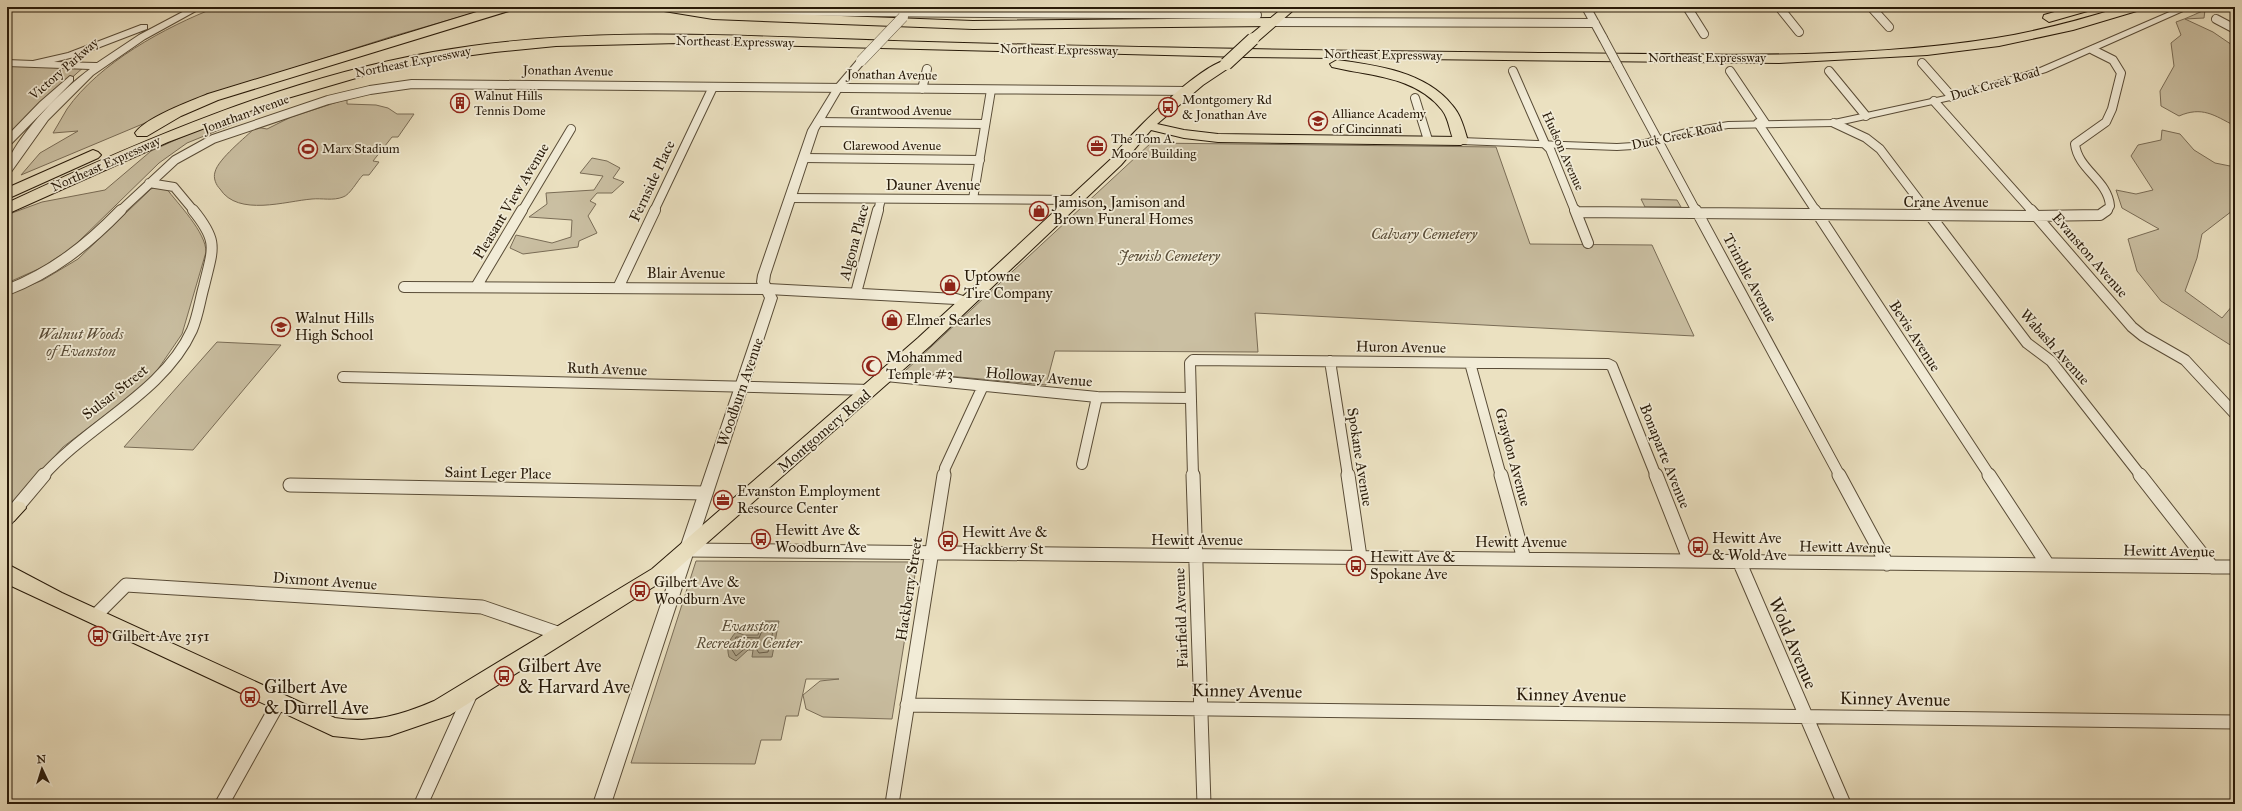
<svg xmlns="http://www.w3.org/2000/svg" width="2242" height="811" font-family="'IM FELL Great Primer',serif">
<rect width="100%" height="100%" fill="#ebe1c1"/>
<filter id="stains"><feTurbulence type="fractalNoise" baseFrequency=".005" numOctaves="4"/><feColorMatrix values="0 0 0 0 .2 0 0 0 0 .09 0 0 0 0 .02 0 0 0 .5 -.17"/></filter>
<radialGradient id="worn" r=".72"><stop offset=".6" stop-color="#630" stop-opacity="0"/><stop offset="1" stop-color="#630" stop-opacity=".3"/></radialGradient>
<path fill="#cabfa2" stroke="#796c56" d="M217,7H494L390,37L219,92L21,175L40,153L78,131L53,133C58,125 62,117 67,109C99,63 165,27 217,7Z
M2211,7H2235V8L2222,7L2205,10L2204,18L2185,19L2213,32L2235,47V126C2214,115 2202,106 2179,116L2161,106L2160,91L2174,66L2171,43L2181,35L2176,22C2188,18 2200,12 2211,7Z
M7,63L85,66L59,89L7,142Z
M347,99V104L376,105L388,108L397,114H414L398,137H392L373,161L379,162L369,175H363C357,181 350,195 343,197C333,201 322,198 312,199C286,201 238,217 220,189C216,185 213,178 215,172C218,159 246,137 256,127L267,129L291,117Z
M256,108L268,110L187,143L159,163L73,247L43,267L7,283V221L12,213L42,202L105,190L151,151L193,132Z
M2162,130L2180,134L2194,150L2215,163L2235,167V191L2231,192L2232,211L2202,234L2197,258L2185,291L2222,318L2233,305L2235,306V348L2161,301L2137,271L2128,239L2159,229L2122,208L2116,190L2136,194L2153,190L2131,156L2138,145L2161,140Z
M1151,143L1496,147L1530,244L1652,245L1694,336L1255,313L1258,352L1055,351L1046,385L904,372Z
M592,158L607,161L620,168L613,178L624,182L612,193H597L590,201L596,204L588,216L597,233L579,241L578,247L523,254L510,248L516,235L552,243L571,237L572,220L529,217L547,204L546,193L594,190L603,176L580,173Z
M156,187L166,188C178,204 206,232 206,252L182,334L156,372L138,390L63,447L7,510V295L43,280L78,259L151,189Z
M1641,199L1677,200L1681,207H1645Z
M217,342L281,345L193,450L124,447Z
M696,561L917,562L892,719L823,717L806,709L803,695L820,681L839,679H806L798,716H786L781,740H761L755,764L631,763Z"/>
<path fill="#a99d82" stroke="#756952" d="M761,621H779L772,657H752L753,650H748L736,661L729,657C726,646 729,640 736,632L744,635H758Z"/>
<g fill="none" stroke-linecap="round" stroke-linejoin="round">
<path stroke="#685c46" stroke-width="1" d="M772,625L774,627L768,652L759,653L755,647L748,646L736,656L731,648L736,637L759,638L764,626Z"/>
<defs>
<path id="minor-far2" d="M1586,7L1603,38
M1687,7L1704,34
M1779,7L1799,32
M1871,7L1889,27
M721,11L1257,15
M2216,19L2235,29
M1274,22L1595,23
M2093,50L2113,60L2121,73L2112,109L2106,122L2075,144C2078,170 2108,180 2110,206L2107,211
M1922,63L1952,97
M1618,66L1696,211
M1513,71L1545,144L1550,149L1575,211
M1730,71L1765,123
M1829,71L1866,116
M922,89L927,69
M1415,98L1428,140
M1934,101L2032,211
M818,122L985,124
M1758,123L1816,211
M1834,123L1866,138L1880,149L1927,211
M804,158L980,160
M149,183L174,187L194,211
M790,198L1076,200
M973,199L991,90
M120,211L175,160L213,139L328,100L370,90L412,84L1189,91
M522,211L571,129
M654,211L713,87
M878,211L881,199"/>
<path id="minor-far1" d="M1575,210L1588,243
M1696,210L1840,476
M1815,210L1990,476
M1926,210L2027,343L2051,361L2141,476
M2031,210L2132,327L2143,336L2185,360L2235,414
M1576,212L2030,216L2100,215L2107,210
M404,287L768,289L956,299L966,302
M476,287L522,210
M618,288L655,210
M7,290C53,272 87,245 121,210
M856,293L878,210
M1330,361L1348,476
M1470,363L1501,476
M886,376L1097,397L1190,398
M343,377L871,390
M1082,464L1097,397
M43,476C88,425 164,392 192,330C198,316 200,300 204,286C213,248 219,242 193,210
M944,476L945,468L983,386
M1193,476L1190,363L1193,360L1608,364L1612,366L1656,476"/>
<path id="minor" d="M1193,475L1204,804
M1348,475L1360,557
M1501,475L1524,559
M1656,475L1690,561
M1839,475L1887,564
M1989,475L2048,565
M2140,475L2212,567
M290,485L705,493
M7,519L44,475
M687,550L2235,567
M1739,561L1844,804
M94,617L126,585L482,607L563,635
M907,705L2235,722
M222,804L279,702
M421,804L472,691
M892,804L944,475"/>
<path id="tertiary" d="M192,7H203L145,39L93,75L48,120L11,172L7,173C7,169 6,164 8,161C21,131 64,88 90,69L7,66V60L33,61L68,53L141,25H147V29L74,57L54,62L97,63L139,35Z
M906,7H914L906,19H900L899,17Z
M2181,7H2192L2046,72L1955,99L1834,126L1728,128L1687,135L1633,149L1617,150L1461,144L1456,141L1461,138L1617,144L1633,143L1686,129L1728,122L1834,120L1950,95L2040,68Z
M861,58L866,61L842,89L818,130L770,275L769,282L777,298L611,804H593L765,298L757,282L758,275L808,130L835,86L858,59Z
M70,76L73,77V81L11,144L7,145V136L40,102Z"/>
<path id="primary" d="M1284,7H1297L1257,42H1249L1247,39L1249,36Z
M1226,60L1232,64L1230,67L1203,85L1157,124L1184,130L1218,134L1461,137L1468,141L1461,145L1218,142L1184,138L1151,130L1121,165L930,346L666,579L450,715L389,736L362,739L333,736L7,584V564L62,593L335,718C371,724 402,715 434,701L652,569L918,338L1111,159C1131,133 1196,68 1226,60Z
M17,501L24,503L26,508L14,521L7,523V506Z"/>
<path id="motorway" d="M493,7H513L512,10L218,100L181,116L147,136H137L135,133C145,118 190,101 208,94Z
M658,7H688L713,11L973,21L1274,18L1280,22L1274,26L973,29L713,19L664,11Z
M2072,7H2092L2091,10L2049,22L2043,18L2044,15Z
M2122,7H2141L2140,10L2073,30L1999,46L1927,55L1779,63L1244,57L679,43L556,46L495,52L435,60L380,71L274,102L168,142L7,214V203C144,139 284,79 433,52C596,23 764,38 928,42C1137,48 1346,51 1554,53C1701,54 1850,61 1996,38C2039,31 2080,20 2122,7Z
M1337,60C1376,65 1426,72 1452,105C1461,115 1464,128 1468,141L1466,144H1456C1449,134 1450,120 1442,110C1416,76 1369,76 1332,67L1330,64Z
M93,150L98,152L101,155L98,158L7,199V188Z"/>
</defs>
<use href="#minor-far2" stroke="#594c37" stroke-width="10"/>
<use href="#minor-far1" stroke="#594c37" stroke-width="12"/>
<use href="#minor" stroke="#594c37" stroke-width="15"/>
<use href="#tertiary" stroke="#594c37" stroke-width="2"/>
<use href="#primary" stroke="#281a09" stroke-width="2"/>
<use href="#motorway" stroke="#281a09" stroke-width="2"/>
<use href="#minor-far2" stroke="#f2ecd7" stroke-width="8"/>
<use href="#minor-far1" stroke="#f2ecd7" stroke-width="10"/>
<use href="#minor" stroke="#f2ecd7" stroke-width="13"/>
<use href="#tertiary" fill="#f2ecd7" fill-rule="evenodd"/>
<use href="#primary" fill="#ebe1c1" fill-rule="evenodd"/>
<use href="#motorway" fill="#ebe1c1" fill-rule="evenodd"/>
<defs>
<path id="minor-bridge" d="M1603,38L1618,66"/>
<path id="tertiary-bridge" d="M861,61L903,17"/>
<path id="primary-bridge" d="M1226,64L1253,39"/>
</defs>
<use href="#minor-bridge" stroke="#594c37" stroke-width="10" stroke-linecap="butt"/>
<use href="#tertiary-bridge" stroke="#594c37" stroke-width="11" stroke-linecap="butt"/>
<use href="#primary-bridge" stroke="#281a09" stroke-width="14" stroke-linecap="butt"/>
<use href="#minor-bridge" stroke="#f2ecd7" stroke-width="8"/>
<use href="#tertiary-bridge" stroke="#f2ecd7" stroke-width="10"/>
<use href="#primary-bridge" stroke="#ebe1c1" stroke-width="12"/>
</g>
<defs>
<symbol id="building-ring" viewBox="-11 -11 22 22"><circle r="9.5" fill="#f2ecd7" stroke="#8f2418" stroke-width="1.5"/><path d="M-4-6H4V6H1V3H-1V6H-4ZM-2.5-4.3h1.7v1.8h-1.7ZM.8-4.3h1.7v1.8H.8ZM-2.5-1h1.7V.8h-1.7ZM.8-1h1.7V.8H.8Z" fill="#8f2418"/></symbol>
<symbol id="bus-ring" viewBox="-11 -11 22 22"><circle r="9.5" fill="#f2ecd7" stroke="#8f2418" stroke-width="1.5"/><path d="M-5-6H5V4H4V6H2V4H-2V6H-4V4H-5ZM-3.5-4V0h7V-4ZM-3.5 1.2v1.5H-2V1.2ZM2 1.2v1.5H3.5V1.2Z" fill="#8f2418"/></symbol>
<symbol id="school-ring" viewBox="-11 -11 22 22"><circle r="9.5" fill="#f2ecd7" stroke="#8f2418" stroke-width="1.5"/><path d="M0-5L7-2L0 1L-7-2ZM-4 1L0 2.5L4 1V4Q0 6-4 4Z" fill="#8f2418"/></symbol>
<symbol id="office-ring" viewBox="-11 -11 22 22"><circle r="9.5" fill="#f2ecd7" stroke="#8f2418" stroke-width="1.5"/><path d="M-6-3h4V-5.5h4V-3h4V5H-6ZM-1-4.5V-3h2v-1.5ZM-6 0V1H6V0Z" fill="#8f2418"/></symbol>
<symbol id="stadium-ring" viewBox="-11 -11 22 22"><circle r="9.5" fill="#f2ecd7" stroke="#8f2418" stroke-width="1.5"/><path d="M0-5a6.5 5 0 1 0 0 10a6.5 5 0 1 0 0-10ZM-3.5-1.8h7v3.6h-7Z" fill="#8f2418"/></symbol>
<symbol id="shop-ring" viewBox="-11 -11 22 22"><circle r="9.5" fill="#f2ecd7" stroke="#8f2418" stroke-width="1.5"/><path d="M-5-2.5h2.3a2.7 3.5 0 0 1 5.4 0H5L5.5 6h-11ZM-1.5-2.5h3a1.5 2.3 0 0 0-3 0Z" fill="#8f2418"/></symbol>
<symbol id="mosque-ring" viewBox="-11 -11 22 22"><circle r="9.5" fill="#f2ecd7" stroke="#8f2418" stroke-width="1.5"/><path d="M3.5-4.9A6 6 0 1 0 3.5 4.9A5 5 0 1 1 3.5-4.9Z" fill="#8f2418"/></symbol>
</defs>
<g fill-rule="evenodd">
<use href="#building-ring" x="449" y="92" width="22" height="22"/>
<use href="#bus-ring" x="1157" y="96" width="22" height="22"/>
<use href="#school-ring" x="1307" y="110" width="22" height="22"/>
<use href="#office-ring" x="1086" y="135" width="22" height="22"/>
<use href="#stadium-ring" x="297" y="138" width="22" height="22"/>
<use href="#shop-ring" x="1028" y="200" width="22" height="22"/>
<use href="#shop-ring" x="939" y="274" width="22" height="22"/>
<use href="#shop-ring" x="881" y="309" width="22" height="22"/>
<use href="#school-ring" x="270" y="316" width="22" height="22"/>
<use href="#mosque-ring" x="861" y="355" width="22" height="22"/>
<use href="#office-ring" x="712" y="489" width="22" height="22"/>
<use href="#bus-ring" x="750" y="528" width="22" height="22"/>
<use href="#bus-ring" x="937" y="530" width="22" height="22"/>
<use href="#bus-ring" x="1687" y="536" width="22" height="22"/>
<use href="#bus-ring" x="1345" y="555" width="22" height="22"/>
<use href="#bus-ring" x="629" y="580" width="22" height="22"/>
<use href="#bus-ring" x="87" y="625" width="22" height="22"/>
<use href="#bus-ring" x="493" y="665" width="22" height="22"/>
<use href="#bus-ring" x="239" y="686" width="22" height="22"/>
</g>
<g text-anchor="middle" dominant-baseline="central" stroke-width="3.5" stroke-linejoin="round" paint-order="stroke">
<g font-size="13" fill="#281a09" stroke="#f2ecd7">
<text transform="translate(735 42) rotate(1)">Northeast Expressway</text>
<text transform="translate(1059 50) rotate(1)">Northeast Expressway</text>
<text transform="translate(1383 55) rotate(1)">Northeast Expressway</text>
<text x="1707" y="58">Northeast Expressway</text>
<text transform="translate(413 62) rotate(-11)">Northeast Expressway</text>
<text transform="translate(64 69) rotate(-41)">Victory Parkway</text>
<text transform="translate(568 71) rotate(1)">Jonathan Avenue</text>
<text transform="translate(892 75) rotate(1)">Jonathan Avenue</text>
<text transform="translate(1995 84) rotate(-16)">Duck Creek Road</text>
<text x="901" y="111">Grantwood Avenue</text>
<text transform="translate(246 114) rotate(-20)">Jonathan Avenue</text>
<text transform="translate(1677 136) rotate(-12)">Duck Creek Road</text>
<text x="892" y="146">Clarewood Avenue</text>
<text transform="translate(1563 151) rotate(66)">Hudson Avenue</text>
<text transform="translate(106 164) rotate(-24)">Northeast Expressway</text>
</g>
<g font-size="13" fill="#281a09" stroke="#f2ecd7" text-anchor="start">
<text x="474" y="96">Walnut Hills<tspan x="474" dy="15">Tennis Dome</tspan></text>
<text x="1182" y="100">Montgomery Rd<tspan x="1182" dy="15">&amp; Jonathan Ave</tspan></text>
<text x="1332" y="114">Alliance Academy<tspan x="1332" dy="15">of Cincinnati</tspan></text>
<text x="1111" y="139">The Tom A.<tspan x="1111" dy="15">Moore Building</tspan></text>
<text x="322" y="149">Marx Stadium</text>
</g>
<g font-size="15" fill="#281a09" stroke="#f2ecd7">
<text transform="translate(652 181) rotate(-65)">Fernside Place</text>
<text x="933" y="185">Dauner Avenue</text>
<text transform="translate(511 201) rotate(-59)">Pleasant View Avenue</text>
<text x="1946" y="202">Crane Avenue</text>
<text transform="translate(854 242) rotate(-75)">Algona Place</text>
<text transform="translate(2090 255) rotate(49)">Evanston Avenue</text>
<text x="686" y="273">Blair Avenue</text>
<text transform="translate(1750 278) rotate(62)">Trimble Avenue</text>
<text transform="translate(1915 336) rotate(57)">Bevis Avenue</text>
<text transform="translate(1401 347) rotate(1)">Huron Avenue</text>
<text transform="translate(2055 347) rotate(48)">Wabash Avenue</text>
<text transform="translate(607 369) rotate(2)">Ruth Avenue</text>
<text transform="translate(1039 377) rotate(5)">Holloway Avenue</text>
<text transform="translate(115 392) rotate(-38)">Sulsar Street</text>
<text transform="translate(740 392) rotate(-71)">Woodburn Avenue</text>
<text transform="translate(824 431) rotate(-41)">Montgomery Road</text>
<text transform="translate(1665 456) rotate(68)">Bonaparte Avenue</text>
<text transform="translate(1360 457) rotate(81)">Spokane Avenue</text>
<text transform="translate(1513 457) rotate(75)">Graydon Avenue</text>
<text transform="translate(498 473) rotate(1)">Saint Leger Place</text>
<text x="1197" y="540">Hewitt Avenue</text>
<text x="1521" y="542">Hewitt Avenue</text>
<text transform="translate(1845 547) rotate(1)">Hewitt Avenue</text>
<text transform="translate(2169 551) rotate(1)">Hewitt Avenue</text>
<text transform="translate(325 581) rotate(4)">Dixmont Avenue</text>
<text transform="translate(909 589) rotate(-81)">Hackberry Street</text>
<text transform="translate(1181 618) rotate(-92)">Fairfield Avenue</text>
</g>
<g font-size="15" fill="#281a09" stroke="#f2ecd7" text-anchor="start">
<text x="1053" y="202">Jamison, Jamison and<tspan x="1053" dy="17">Brown Funeral Homes</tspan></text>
<text x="964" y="276">Uptowne<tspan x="964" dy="17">Tire Company</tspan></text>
<text x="295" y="318">Walnut Hills<tspan x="295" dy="17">High School</tspan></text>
<text x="906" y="320">Elmer Searles</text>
<text x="886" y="357">Mohammed<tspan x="886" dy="17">Temple #3</tspan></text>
<text x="737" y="491">Evanston Employment<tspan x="737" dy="17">Resource Center</tspan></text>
<text x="775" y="530">Hewitt Ave &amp;<tspan x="775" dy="17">Woodburn Ave</tspan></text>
<text x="962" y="532">Hewitt Ave &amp;<tspan x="962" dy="17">Hackberry St</tspan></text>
<text x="1712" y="538">Hewitt Ave<tspan x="1712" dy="17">&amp; Wold Ave</tspan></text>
<text x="1370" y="557">Hewitt Ave &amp;<tspan x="1370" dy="17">Spokane Ave</tspan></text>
<text x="654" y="582">Gilbert Ave &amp;<tspan x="654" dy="17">Woodburn Ave</tspan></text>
<text x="112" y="636">Gilbert Ave 3151</text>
</g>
<g font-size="15" font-style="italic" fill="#594c37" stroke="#f2ecd7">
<text x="1424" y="234">Calvary Cemetery</text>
<text x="1169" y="256">Jewish Cemetery</text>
<text x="81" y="334">Walnut Woods<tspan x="81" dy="17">of Evanston</tspan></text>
<text x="749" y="626">Evanston<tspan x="749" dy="17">Recreation Center</tspan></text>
</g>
<g font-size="18" fill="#281a09" stroke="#f2ecd7">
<text transform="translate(1793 643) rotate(67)">Wold Avenue</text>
<text transform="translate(1247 691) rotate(1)">Kinney Avenue</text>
<text transform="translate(1571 695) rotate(1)">Kinney Avenue</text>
<text transform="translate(1895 699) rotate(1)">Kinney Avenue</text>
</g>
<g font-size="18" fill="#281a09" stroke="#f2ecd7" text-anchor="start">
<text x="518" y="666">Gilbert Ave<tspan x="518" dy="21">&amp; Harvard Ave</tspan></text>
<text x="264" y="687">Gilbert Ave<tspan x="264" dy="21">&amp; Durrell Ave</tspan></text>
</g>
</g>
<rect width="2242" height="811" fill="none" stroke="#ebe1c1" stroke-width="24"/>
<rect x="8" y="8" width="2226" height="795" fill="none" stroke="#281a09" stroke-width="2"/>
<rect x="12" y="12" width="2218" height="787" fill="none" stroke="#281a09"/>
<g transform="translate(42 769) rotate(356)" stroke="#f2ecd7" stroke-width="3" paint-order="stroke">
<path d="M0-3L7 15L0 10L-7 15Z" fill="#281a09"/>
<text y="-6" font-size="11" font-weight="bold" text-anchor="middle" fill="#281a09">N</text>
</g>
<rect width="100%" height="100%" filter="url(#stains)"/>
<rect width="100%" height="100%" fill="url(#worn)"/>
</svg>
